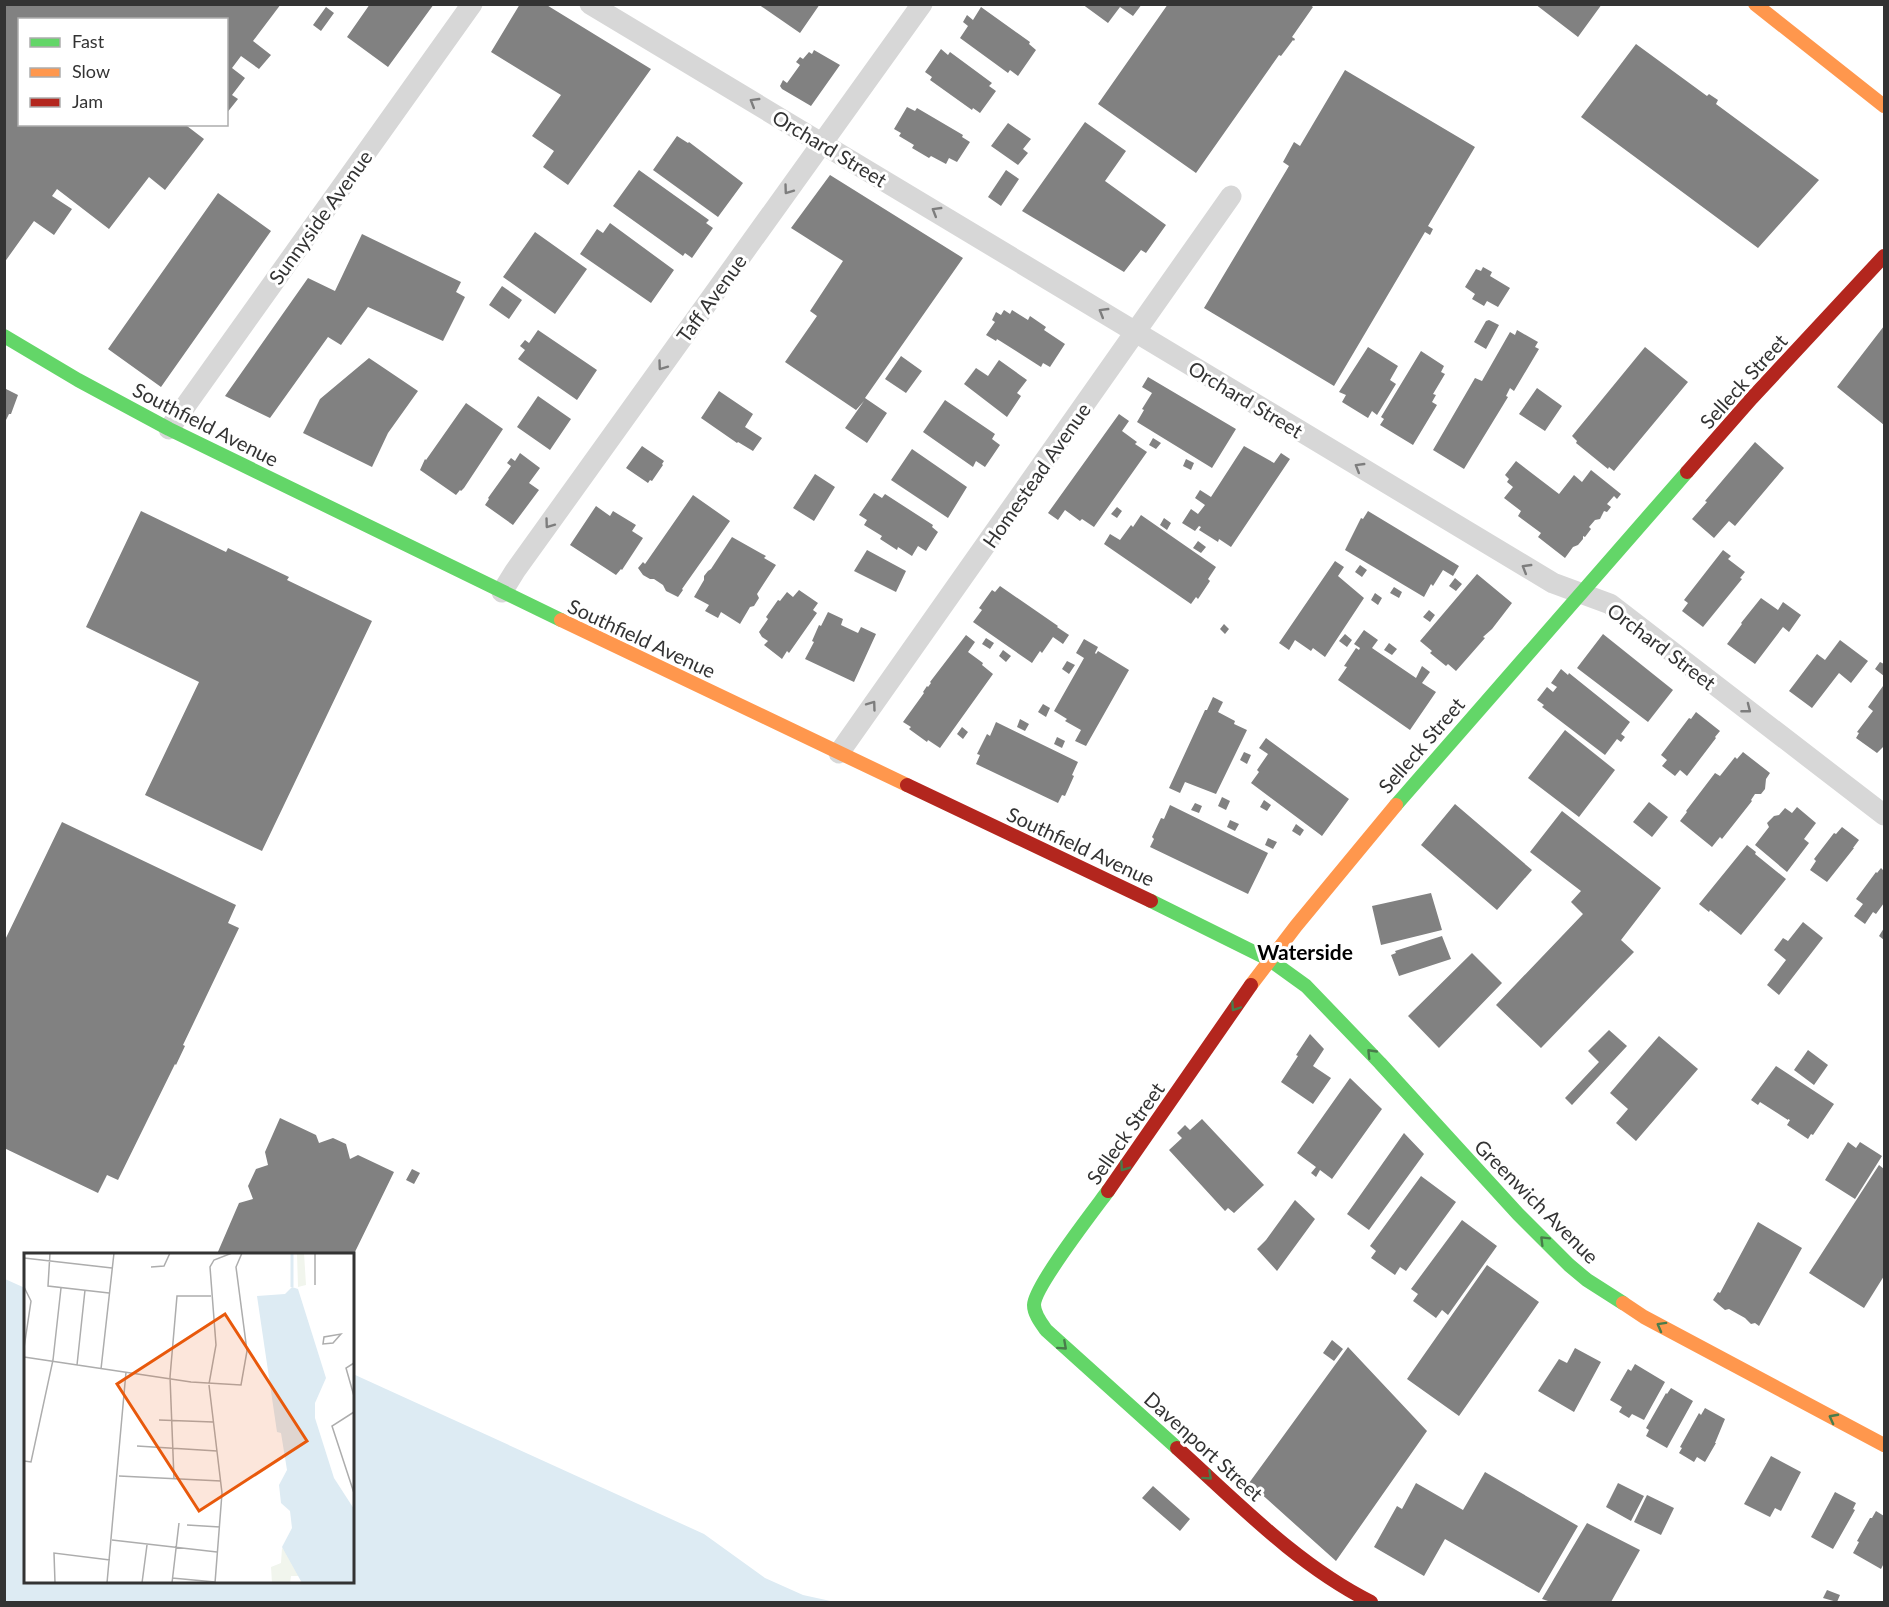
<svg xmlns="http://www.w3.org/2000/svg" width="1889" height="1607" font-family="Lato,sans-serif">
<rect width="100%" height="100%" fill="#fff"/>
<path fill="#ddebf3" d="M5,1279L25,1288L26,1582H352L353,1374L704,1534L765,1578L803,1595L835,1602H5Z"/>
<path fill="#818181" d="M4,4H281L253,41L271,55L259,69L241,56L232,68L245,78L232,95L238,99L226,114V20H20V124H189L187,126L204,139L165,190L149,177L109,229L57,189L52,196L72,209L54,235L34,221L4,263Z
M370,4H434L388,67L347,37Z
M520,4H545L651,69L568,185L543,167L554,151L532,136L561,95L491,52Z
M758,4H820L800,33Z
M1082,4H1142L1133,16L1120,7L1108,23Z
M1168,4H1309L1313,7L1292,37L1295,39L1294,41L1293,40L1281,56L1279,55L1196,173L1098,104Z
M1535,4H1602L1578,37Z
M326,7L334,13L321,31L313,25Z
M981,7L1030,42L1029,44L1036,50L1018,76L1010,70L1008,73L960,38L968,26L963,22L967,15L973,20Z
M1636,44L1707,96L1709,94L1718,100L1716,104L1819,180L1758,248L1581,117Z
M941,49L948,55L950,52L992,83L989,86L996,91L980,113L973,108L972,110L930,80L932,77L925,72Z
M814,50L840,65L811,106L782,89L780,86L783,80L787,83L800,65L796,62L800,57L803,59L809,52L812,54Z
M1345,70L1475,147L1428,226L1433,229L1430,235L1425,232L1334,386L1204,308L1289,166L1283,162L1294,142L1300,146Z
M907,107L915,111L917,108L963,135L962,137L970,142L957,162L949,158L946,164L931,156L929,158L912,148L914,145L899,136L901,133L894,129Z
M1085,122L1126,151L1105,181L1166,225L1146,253L1141,250L1124,272L1022,211Z
M1008,123L1031,139L1023,149L1028,153L1018,165L991,146Z
M677,136L688,143L689,142L743,183L718,217L653,170Z
M639,170L709,220L706,223L713,228L692,258L685,253L683,256L613,206Z
M1006,170L1019,179L1001,206L988,197Z
M830,175L963,258L865,398L887,413L867,443L845,428L864,401L856,410L785,362L817,316L810,311L843,261L791,228Z
M218,193L271,231L161,387L108,349Z
M610,223L674,270L651,303L580,254L597,229L603,233Z
M535,232L587,269L555,314L503,277Z
M362,234L461,282L456,292L465,297L443,341L368,307L341,345L328,337L270,418L225,396L308,278L335,291Z
M1483,267L1492,272L1490,276L1510,288L1498,307L1487,301L1484,306L1472,299L1475,294L1465,287L1476,269L1481,271Z
M502,286L522,300L509,319L489,305Z
M1004,310L1010,314L1012,310L1028,320L1030,316L1046,327L1044,330L1065,344L1050,367L1043,363L1041,367L997,339L996,341L986,335L995,322L992,320L996,312L1001,315Z
M1489,320L1499,325L1486,349L1474,342L1486,321Z
M1884,326V425L1837,387Z
M538,330L597,370L577,400L518,359L525,350L520,346L525,340L529,343Z
M1517,330L1538,342L1535,347L1539,349L1514,391L1510,388L1506,396L1508,397L1464,469L1433,450L1475,378L1482,381L1510,332L1515,335Z
M1368,347L1398,366L1390,380L1396,384L1377,415L1372,411L1368,418L1342,402L1346,395L1339,392Z
M1645,347L1688,382L1614,471L1609,467L1608,469L1576,443L1577,441L1572,436Z
M1421,351L1444,366L1441,372L1445,374L1433,394L1436,395L1432,402L1437,405L1413,445L1380,425L1384,419L1381,417Z
M901,356L922,371L906,393L885,379Z
M369,358L418,391L388,433L372,467L303,433L320,399Z
M999,360L1027,380L1017,393L1021,396L1007,417L964,384L976,368L988,376Z
M1148,377L1236,429L1212,468L1137,422L1144,410L1142,409L1152,393L1142,387Z
M4,388L18,395L11,414H9L4,424Z
M1537,388L1562,406L1545,431L1519,414Z
M719,391L753,414L745,427L762,438L753,451L738,442L737,443L701,418Z
M538,396L571,419L550,450L517,427Z
M945,400L995,434L992,439L1000,445L985,467L976,461L973,467L923,432Z
M466,403L503,429L464,488L461,491L460,490L456,495L420,470L425,459L426,460Z
M1119,414L1129,421L1122,431L1137,442L1135,444L1147,452L1094,527L1082,519L1080,521L1065,510L1058,520L1048,513Z
M1153,438L1161,443L1156,449L1149,445Z
M1755,442L1784,468L1735,526L1729,521L1714,538L1692,519L1707,502L1705,501Z
M642,446L664,461L662,464L663,465L652,481L650,480L648,483L626,468Z
M1244,446L1274,463L1281,453L1290,459L1231,547L1219,539L1218,542L1199,530L1201,527L1199,526L1195,531L1182,523L1191,509L1198,514L1205,505L1195,498L1200,490L1211,497Z
M912,449L967,487L948,518L891,480Z
M520,453L540,468L529,483L539,490L513,525L485,505L489,499L488,498L511,466L507,463L511,458L515,461Z
M1186,459L1194,463L1191,470L1183,466Z
M1516,461L1559,494L1574,475L1582,482L1591,470L1621,494L1617,499L1614,496L1607,504L1611,507L1607,512L1604,511L1600,519L1595,520L1589,527L1591,529L1585,537L1583,536V539L1578,545L1573,547L1565,558L1538,537L1541,533L1518,516L1521,511L1504,498L1513,487L1507,482L1509,479L1505,475Z
M815,474L835,487L814,521L793,508Z
M874,493L882,498L885,494L933,525L932,527L938,532L926,551L918,546L912,556L898,547L897,550L880,539L882,536L864,525L867,520L859,515Z
M693,495L730,521L682,589L683,590L678,597L666,591L663,585L654,579H650L643,575L638,568L643,562L645,564Z
M596,506L610,516L613,511L636,525L632,531L643,538L622,570L621,569L616,575L570,545Z
M1117,507L1122,511L1117,518L1111,514Z
M141,511L226,552L228,548L289,577L287,580L372,621L262,851L145,795L199,682L86,627Z
M1368,511L1459,566L1453,576L1443,570L1433,586L1431,584L1424,597L1345,550L1361,518L1363,519Z
M1141,515L1216,567L1208,579L1210,581L1198,599L1196,597L1191,604L1104,544L1110,534L1120,540L1131,525L1133,527Z
M1164,518L1171,523L1167,530L1160,525Z
M732,537L766,556L764,558L776,565L757,594L759,598L754,606L750,607L740,624L721,612L718,618L705,611L709,605L694,597L704,580V576L708,571L711,569Z
M1198,541L1206,547L1201,553L1193,548Z
M867,550L906,571L896,592L854,571Z
M1723,550L1731,556L1728,559L1745,572L1740,578L1742,579L1703,627L1682,611L1688,603L1684,600Z
M1335,561L1344,567L1338,576L1364,598L1325,657L1313,648L1311,651L1295,640L1289,650L1279,643Z
M1360,565L1367,570L1362,577L1355,572Z
M1477,574L1512,603L1492,629L1483,637L1485,638L1456,671L1448,664L1446,666L1430,653L1432,651L1420,641Z
M1455,578L1462,584L1456,591L1449,586Z
M1000,586L1058,626L1057,627L1069,635L1063,644L1053,637L1042,653L1040,651L1032,663L973,622L982,610L979,608L992,590L995,592Z
M1394,587L1402,592L1399,598L1390,593Z
M799,590L818,603L813,610L817,613L789,653L787,651L782,659L764,645L768,641L762,637L759,632L768,619L766,617L778,600L780,601L787,592L793,597Z
M1375,593L1382,598L1378,605L1371,600Z
M1761,598L1778,610L1783,602L1801,615L1789,632L1783,627L1755,664L1727,644L1742,624L1741,623Z
M1429,610L1435,615L1430,622L1423,617Z
M828,612L843,619L841,625L858,633L861,627L876,634L854,682L805,659L814,642L812,641L819,625L821,626Z
M1224,624L1229,629L1225,634L1220,629Z
M1364,630L1378,640L1372,648L1416,678L1422,666L1430,672L1422,683L1436,692L1410,730L1338,680L1347,667L1344,666L1356,648L1359,650L1360,648L1354,644Z
M1345,634L1352,640L1347,647L1339,641Z
M1603,634L1673,690L1648,722L1577,668Z
M966,635L975,642L968,652L983,663L982,665L993,674L940,748L928,740L927,742L909,729L911,727L903,722L924,693L923,692L927,686L928,687L931,683L930,682Z
M986,638L994,643L990,649L982,644Z
M1084,639L1098,647L1095,653L1096,654L1098,651L1129,670L1086,746L1075,741L1081,730L1065,721L1067,719L1054,711L1084,658L1076,653Z
M1840,640L1868,661L1851,683L1839,673L1812,708L1789,691L1817,654L1825,660Z
M1389,643L1397,649L1392,655L1384,650Z
M1003,650L1011,656L1006,662L999,656Z
M1067,661L1075,665L1069,674L1062,669Z
M1880,662L1884,664V676L1875,669Z
M1561,669L1568,675L1569,673L1630,722L1621,734L1625,737L1621,742L1617,739L1605,755L1542,707L1544,705L1537,700L1547,687L1553,692L1557,687L1551,683Z
M1883,686H1884V746L1877,753L1856,738L1859,733L1857,732L1873,711L1868,707Z
M1213,697L1223,702L1218,712L1235,721L1234,724L1247,730L1216,794L1185,782L1180,793L1169,788L1205,710H1207Z
M1043,704L1050,708L1046,717L1038,712Z
M1696,712L1720,731L1715,737L1716,738L1687,776L1680,770L1675,776L1662,766L1667,760L1661,755L1689,718L1691,719Z
M1020,719L1029,724L1025,731L1017,727Z
M996,722L1078,762L1072,775L1074,776L1065,796L1062,795L1058,803L976,764L980,755L977,754L987,734L990,736Z
M962,727L968,732L963,739L957,734Z
M1565,730L1615,770L1579,817L1528,778Z
M1057,737L1065,741L1062,748L1054,744Z
M1266,738L1349,799L1322,836L1251,783L1259,772L1257,770L1268,754L1259,748Z
M1244,752L1251,755L1247,764L1240,760Z
M1743,752L1770,773L1766,779L1765,789L1761,794H1755L1751,800L1752,801L1722,839L1720,837L1712,847L1680,821L1687,812L1686,811L1715,773L1720,776L1735,757L1737,759Z
M1222,797L1230,801L1226,810L1218,806Z
M1264,800L1271,805L1267,811L1260,807Z
M1649,802L1668,817L1652,837L1633,822Z
M1195,803L1202,806L1199,813L1191,810Z
M1455,804L1532,870L1497,910L1421,845Z
M1170,805L1268,853L1248,894L1150,847L1154,839L1152,837L1161,818L1164,819Z
M1797,807L1816,823L1804,839L1809,843L1787,872L1755,845L1769,827L1767,823L1774,816L1779,815L1785,808L1792,813Z
M1562,811L1661,888L1621,940L1634,952L1541,1048L1496,1005L1583,914L1571,902L1581,891L1530,852Z
M1230,820L1239,824L1235,831L1227,827Z
M62,822L236,905L228,923L239,928L183,1045L185,1046L176,1065L175,1064L118,1180L107,1175L98,1193L4,1148V942Z
M1296,824L1304,830L1300,836L1292,831Z
M1842,827L1859,840L1853,848H1854L1827,882L1810,870L1816,861L1814,859L1834,833L1836,834Z
M1268,838L1277,842L1273,849L1265,845Z
M1747,845L1756,852L1755,854L1786,879L1741,935L1710,910L1709,912L1699,904Z
M1881,868L1884,871V903L1876,914L1873,912L1865,924L1854,916L1863,904L1856,899L1876,872L1877,873Z
M1431,893L1442,930L1381,945L1372,906Z
M1803,922L1823,938L1779,995L1767,985L1786,960L1774,950L1783,938L1788,941Z
M1884,928V940L1879,936Z
M1442,936L1451,959L1399,976L1391,955L1396,953L1395,951Z
M1472,953L1502,983L1439,1048L1408,1016Z
M1609,1030L1627,1046L1572,1105L1565,1098L1599,1062L1588,1051Z
M1310,1034L1324,1049L1313,1066L1331,1078L1313,1104L1281,1082L1298,1056L1296,1055Z
M1659,1036L1698,1069L1636,1141L1616,1123L1628,1109L1610,1093Z
M1808,1050L1828,1065L1814,1085L1794,1070Z
M1776,1066L1834,1104L1813,1135L1811,1134L1808,1139L1787,1125L1790,1120L1788,1119V1120L1760,1102L1758,1105L1751,1100Z
M1350,1078L1382,1109L1332,1179L1320,1170L1316,1177L1311,1173L1316,1167L1297,1153Z
M280,1118L316,1135L319,1143L333,1138L346,1144L350,1159L358,1155L394,1172L352,1258V1254H217L239,1203L253,1199L248,1186L256,1169L268,1165L265,1152Z
M1202,1119L1264,1185L1234,1213L1228,1208L1225,1211L1169,1150L1182,1138L1177,1133L1185,1125L1190,1130Z
M1404,1133L1424,1154L1369,1230L1347,1214Z
M1848,1142L1856,1148L1860,1142L1882,1156L1855,1199L1825,1180Z
M1879,1165L1884,1169V1276L1864,1308L1809,1273Z
M412,1169L420,1173L414,1184L406,1180Z
M1421,1176L1456,1202L1406,1271L1400,1267L1395,1275L1371,1258L1376,1251L1370,1246Z
M1295,1200L1315,1219L1277,1271L1257,1249L1266,1240Z
M1462,1220L1497,1246L1448,1315L1442,1310L1436,1318L1413,1301L1418,1294L1411,1289Z
M1758,1222L1802,1248L1759,1326L1755,1323L1751,1324L1745,1318L1729,1309L1725,1310L1713,1300L1718,1292L1720,1293Z
M1487,1265L1539,1302L1459,1416L1407,1379Z
M1332,1340L1343,1349L1334,1361L1323,1353Z
M1348,1347L1427,1431L1336,1561L1249,1483Z
M1575,1348L1601,1362L1574,1412L1538,1391L1559,1359L1567,1363Z
M1635,1364L1665,1382L1644,1420L1632,1414L1629,1418L1619,1412L1622,1407L1610,1400L1628,1369L1631,1371Z
M1671,1388L1693,1401L1667,1448L1646,1436L1649,1430L1646,1428L1666,1393L1667,1394Z
M1705,1408L1725,1419L1715,1443H1716L1705,1462L1697,1457L1694,1462L1679,1453L1682,1448L1680,1447L1699,1413L1701,1415Z
M1771,1456L1801,1472L1781,1511L1775,1508L1770,1517L1744,1504Z
M1485,1472L1578,1526L1539,1593L1445,1539L1424,1576L1374,1547L1397,1506L1402,1509L1416,1483L1463,1510Z
M1618,1483L1644,1496L1631,1521L1606,1507Z
M1153,1486L1190,1519L1180,1531L1142,1498Z
M1835,1492L1856,1503L1853,1509L1855,1510L1833,1549L1811,1537Z
M1647,1495L1674,1508L1661,1535L1634,1522Z
M1876,1511L1884,1516V1563L1881,1569L1853,1553L1859,1542L1857,1541L1870,1518H1872Z
M1587,1523L1640,1550L1611,1602H1551L1542,1599Z
M1827,1590L1840,1595L1837,1602L1823,1598Z"/>
<g fill="none" stroke-linecap="round" stroke-linejoin="round">
<path stroke="#d7d7d7" stroke-width="21" d="M590,4L1553,583L1610,604L1884,815
M169,429L472,4
M502,592L515,571L922,4
M839,753L1231,196"/>
<path stroke="#63d668" stroke-width="14" d="M4,336L78,380L169,429L561,620
M1396,805L1687,472
M1151,901L1270,960L1306,986L1380,1063L1518,1214L1569,1265L1587,1280L1623,1303
M1108,1191C1094,1210 1034,1287 1034,1305C1034,1314 1041,1323 1046,1330L1177,1448"/>
<path stroke="#ff974d" stroke-width="14" d="M1755,4L1884,106
M561,620L907,785
M1251,985L1296,926L1396,805
M1623,1303L1644,1317L1884,1445"/>
<path stroke="#b3261e" stroke-width="14" d="M1687,472L1752,398L1884,256
M907,785L1151,901
M1108,1191L1251,985
M1177,1448C1238,1503 1297,1565 1371,1602"/>
</g>
<defs><path id="oneway-chevron" d="M-2-3.5L2.5 0L-2 3.5" fill="none" stroke-width="1.6" stroke-linecap="round" stroke-linejoin="round" transform="scale(1.5)"/></defs>
<g stroke="#7d7d7d">
<use href="#oneway-chevron" transform="translate(754 102) rotate(-149)"/>
<use href="#oneway-chevron" transform="translate(788 190) rotate(126)"/>
<use href="#oneway-chevron" transform="translate(936 211) rotate(-149)"/>
<use href="#oneway-chevron" transform="translate(1103 312) rotate(-149)"/>
<use href="#oneway-chevron" transform="translate(662 366) rotate(126)"/>
<use href="#oneway-chevron" transform="translate(1359 467) rotate(-149)"/>
<use href="#oneway-chevron" transform="translate(549 524) rotate(126)"/>
<use href="#oneway-chevron" transform="translate(1526 568) rotate(-149)"/>
<use href="#oneway-chevron" transform="translate(872 705) rotate(-54)"/>
<use href="#oneway-chevron" transform="translate(1747 709) rotate(38)"/>
</g>
<g stroke="#497c4b">
<use href="#oneway-chevron" transform="translate(1235 1007) rotate(124)"/>
<use href="#oneway-chevron" transform="translate(1371 1053) rotate(-134)"/>
<use href="#oneway-chevron" transform="translate(1124 1167) rotate(125)"/>
<use href="#oneway-chevron" transform="translate(1544 1240) rotate(-135)"/>
<use href="#oneway-chevron" transform="translate(1661 1326) rotate(-151)"/>
<use href="#oneway-chevron" transform="translate(1063 1346) rotate(42)"/>
<use href="#oneway-chevron" transform="translate(1833 1418) rotate(-152)"/>
<use href="#oneway-chevron" transform="translate(1208 1476) rotate(42)"/>
</g>
<g text-anchor="middle" dominant-baseline="central" stroke-width="6" stroke-linejoin="round" paint-order="stroke">
<g font-size="20" fill="#333" stroke="#fff">
<text transform="translate(830 148) rotate(31)">Orchard Street</text>
<text transform="translate(320 217) rotate(-54)">Sunnyside Avenue</text>
<text transform="translate(711 298) rotate(-54)">Taff Avenue</text>
<text transform="translate(1743 381) rotate(-48)">Selleck Street</text>
<text transform="translate(1246 399) rotate(31)">Orchard Street</text>
<text transform="translate(206 424) rotate(27)">Southfield Avenue</text>
<text transform="translate(1036 475) rotate(-55)">Homestead Avenue</text>
<text transform="translate(642 638) rotate(25)">Southfield Avenue</text>
<text transform="translate(1662 646) rotate(37)">Orchard Street</text>
<text transform="translate(1421 745) rotate(-49)">Selleck Street</text>
<text transform="translate(1081 846) rotate(25)">Southfield Avenue</text>
<text transform="translate(1125 1133) rotate(-55)">Selleck Street</text>
<text transform="translate(1537 1201) rotate(45)">Greenwich Avenue</text>
<text transform="translate(1204 1446) rotate(42)">Davenport Street</text>
</g>
<g font-size="21" font-weight="bold" fill="#000" stroke="#fff">
<text x="1305" y="951">Waterside</text>
</g>
</g>
<g transform="translate(24 1253)">
<rect width="330" height="330" fill="#fff"/>
<path d="M273,0H280L282,32L274,34ZM258,295L273,309L276,323H267L266,330H248L247,314L257,310Z" fill="#f1f5ed"/>
<path d="M268,34L274,36L302,125L291,150V165L310,225L330,256V330H278L258,294L268,275L266,258L257,250L255,232L263,217L257,180L253,179L233,43L261,41Z" fill="#ddebf3"/>
<path fill="none" stroke="#ddebf3" stroke-width="3" d="M268,0V34"/>
<path fill="none" stroke="#adadad" stroke-width="1.5" d="M26,0L24,33L85,40M0,5L88,15M127,14L140,13L146,0M291,32V0M0,34L7,48L0,95M317,81L309,90L299,91L300,84ZM0,104L167,129L217,132L223,98L212,14L218,0M330,110L322,115L330,143M53,112L61,37M77,116L90,0M185,131L192,92L186,14L190,7L208,0M185,132L198,240L191,330M330,159L308,173L330,240M135,167L189,169M113,193L193,198M0,208L7,209L29,107L37,35M95,223L197,228M150,226L146,124L153,43H187M163,272L196,274M88,287L193,299M148,325L191,329M31,330L30,300L86,307M83,330L102,119M118,330L123,292M148,330L155,270"/>
<path fill="#e8590c" fill-opacity="0.15" stroke="#e8590c" stroke-width="3" d="M201,61L283,188L175,258L93,131Z"/>
<rect width="330" height="330" fill="none" stroke="#333" stroke-width="3"/>
</g>
<rect width="1889" height="1607" fill="none" stroke="#333333" stroke-width="12"/>
<rect x="18" y="18" width="210" height="108" fill="#ffffff" stroke="#adadad" stroke-width="1.5"/>
<rect x="30" y="38" width="30" height="9" fill="#63d668" stroke="#adadad" stroke-width="1.5"/>
<text x="72" y="48" font-size="18" fill="#333333">Fast</text>
<rect x="30" y="68" width="30" height="9" fill="#ff974d" stroke="#adadad" stroke-width="1.5"/>
<text x="72" y="78" font-size="18" fill="#333333">Slow</text>
<rect x="30" y="98" width="30" height="9" fill="#b3261e" stroke="#adadad" stroke-width="1.5"/>
<text x="72" y="108" font-size="18" fill="#333333">Jam</text>
</svg>
